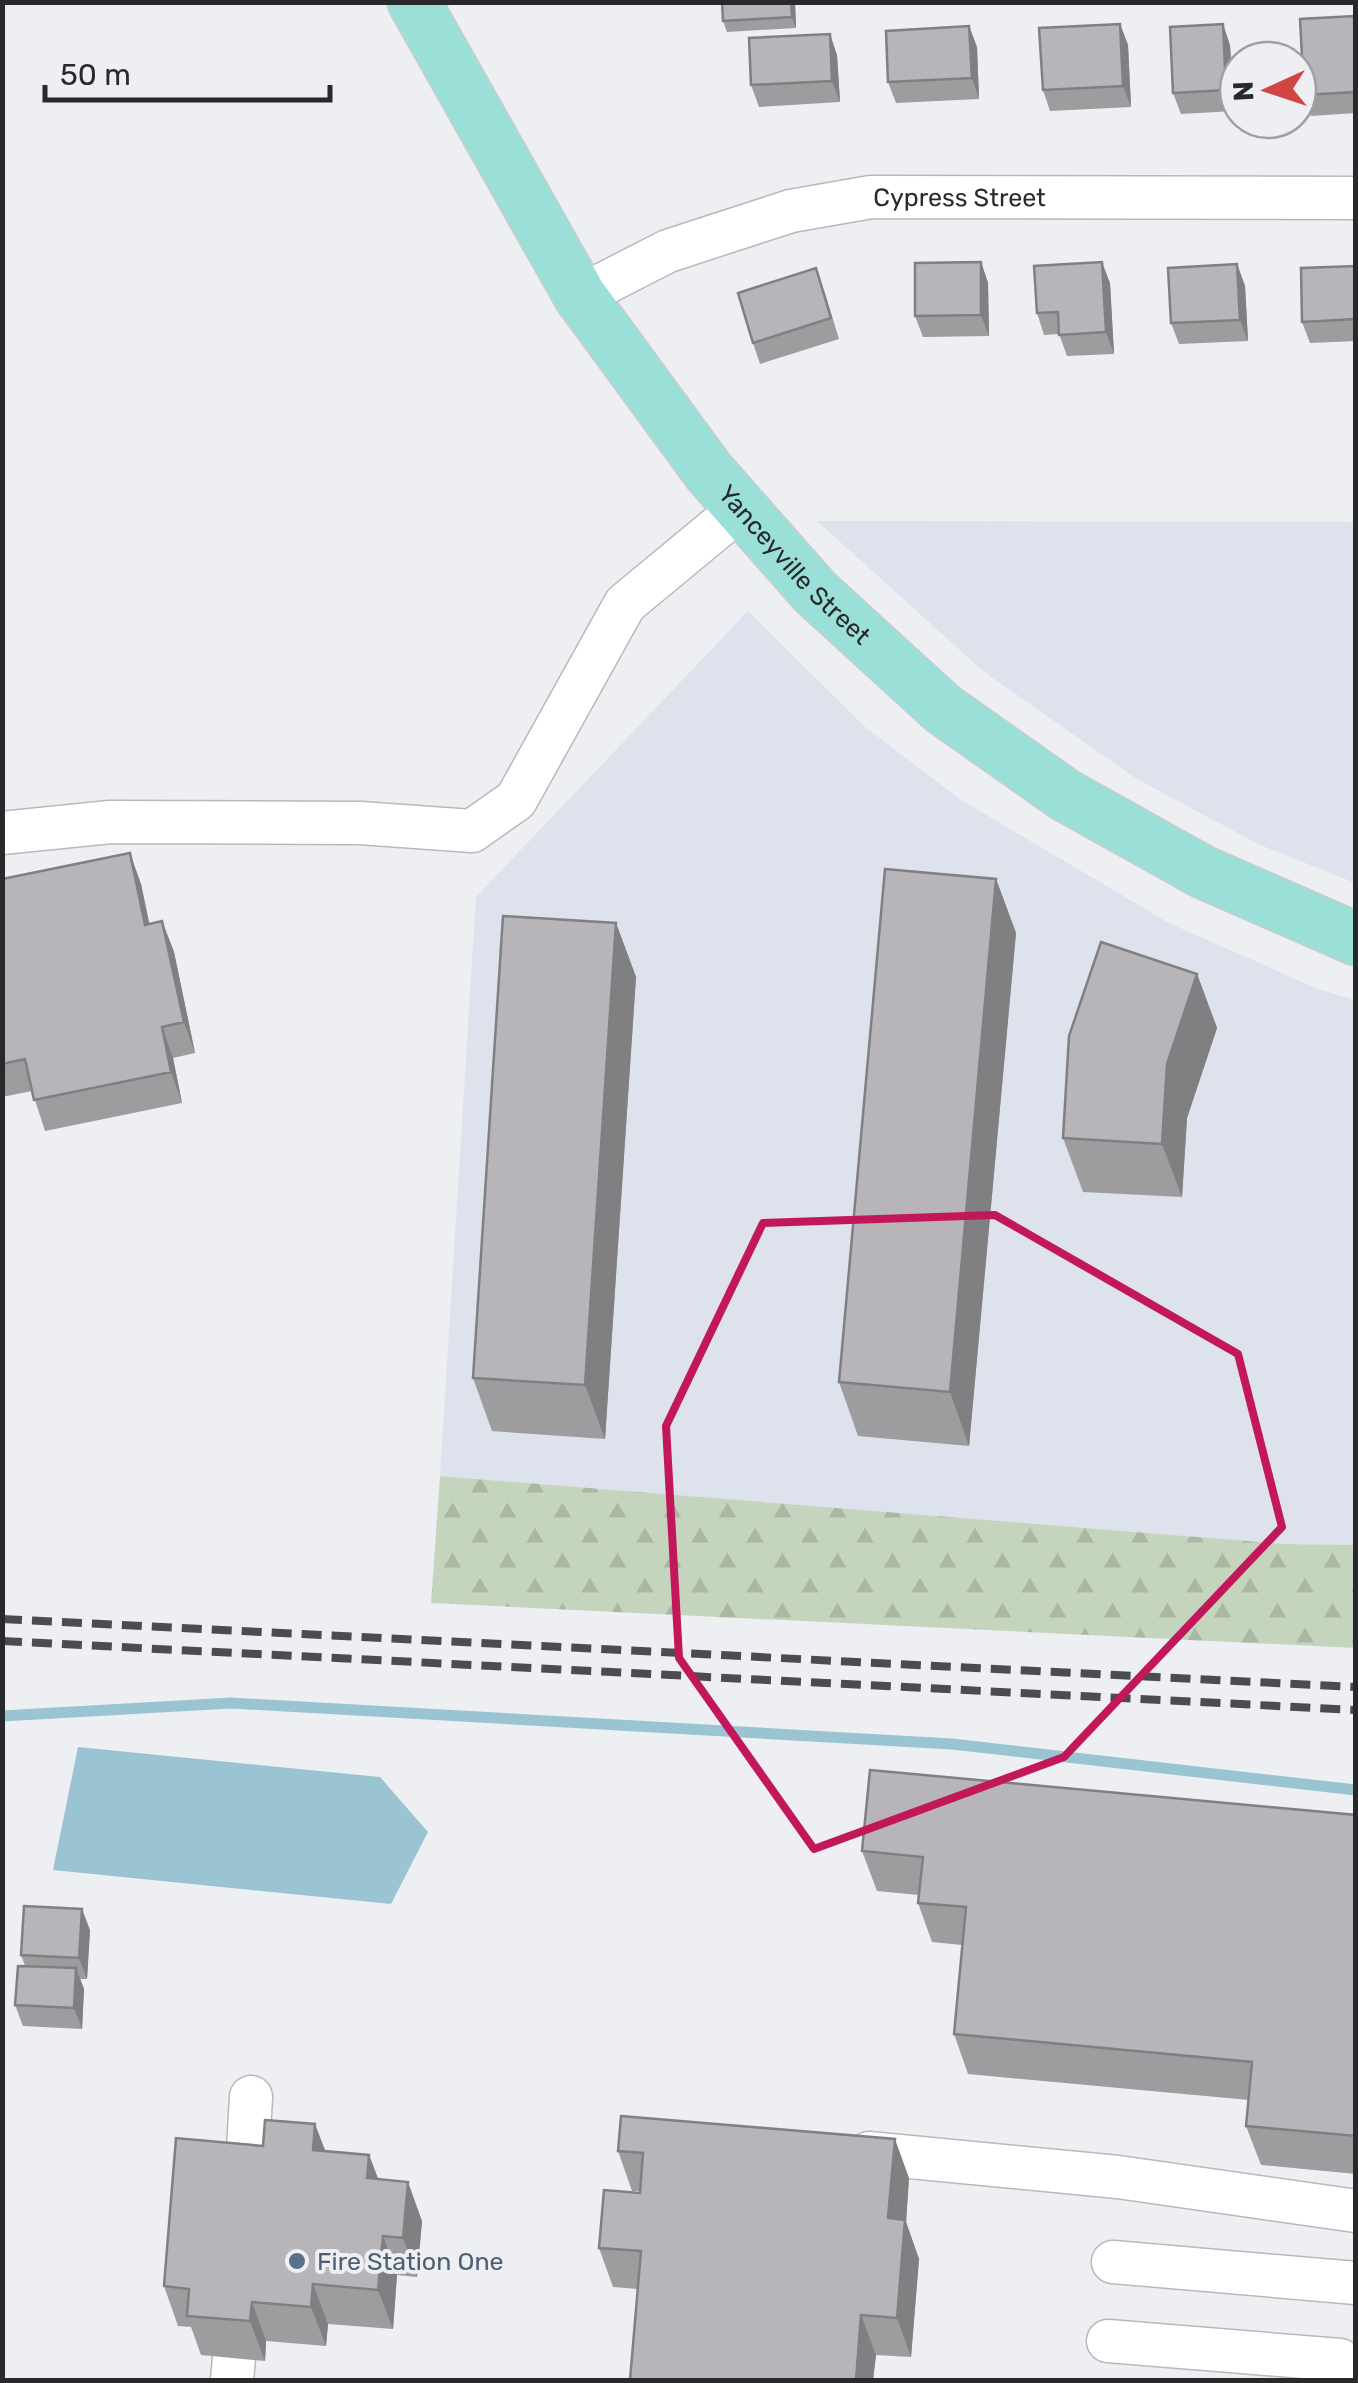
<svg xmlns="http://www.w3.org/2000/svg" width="1358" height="2383" font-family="Rubik,sans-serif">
<defs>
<pattern id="forest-firs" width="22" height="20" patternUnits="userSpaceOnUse" patternTransform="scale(2.5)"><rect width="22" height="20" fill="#c5d5bd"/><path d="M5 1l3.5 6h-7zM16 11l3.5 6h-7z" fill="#a9b7a3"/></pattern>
</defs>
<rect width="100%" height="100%" fill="#edeff2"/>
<path fill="#dde2ec" d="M817,521L1355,522V883L1258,844L1137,779L983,671Z
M748,611L864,726L961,800L1169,923L1318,989L1355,1000V1545L1285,1544L440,1476L476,897Z"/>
<path fill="url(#forest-firs)" d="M440,1476L1285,1544L1355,1545V1648L431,1603Z"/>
<path fill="#9ac4d2" d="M78,1747L380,1777L428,1832L391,1904L53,1870Z"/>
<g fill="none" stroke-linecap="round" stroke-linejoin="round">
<path stroke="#9ac4d2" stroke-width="11" d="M2,1716L231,1703L952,1744L1356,1790"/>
<defs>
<g id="minor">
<path id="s1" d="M580,296L668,251L791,211L871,197L1356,198"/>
<path d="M2,833L110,822L360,823L472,831L516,800L625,604L741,508"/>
<path d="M869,2153L1118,2177L1356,2211"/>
<path d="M246,2183L251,2097"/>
<path d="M1113,2262L1356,2283"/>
<path d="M1108,2341L1340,2360L1339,2380"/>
<path d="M232,2380L234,2358"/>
</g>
<g id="major">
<path id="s2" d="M414,2L580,296L709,472L815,592L943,709L1065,795L1203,872L1356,939"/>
</g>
</defs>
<use href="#minor" stroke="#b7b9bc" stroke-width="45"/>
<use href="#major" stroke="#cbcccc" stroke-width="55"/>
<use href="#minor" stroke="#fff" stroke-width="42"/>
<use href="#major" stroke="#9be0d8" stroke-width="52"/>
<path stroke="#4b4c4e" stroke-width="8" stroke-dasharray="20 10" stroke-linecap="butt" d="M2,1619L1356,1687
M2,1641L1356,1710"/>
</g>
<path fill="#9d9c9f" d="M795,2L796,28L727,32L723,21Z
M1356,20V113L1311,116L1304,95Z
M1120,24L1128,45L1131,107L1050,111L1043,90Z
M969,26L977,47L979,99L896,103L888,82Z
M1230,45L1234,111L1181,114L1173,93Z
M837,55L840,102L759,107L751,85Z
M981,262L988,283L989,336L923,337L915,316Z
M1237,264L1245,286L1248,341L1179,344L1171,323Z
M1356,266V341L1310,343L1302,322Z
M1110,283L1114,354L1067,356L1059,334L1044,335L1037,313Z
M824,290L839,339L760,364L753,343Z
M2,879L141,884L149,924L162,921L174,952L195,1053L173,1058L182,1103L45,1131L32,1091L2,1097Z
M996,879L1016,933L969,1446L858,1436L839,1382Z
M616,923L636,977L605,1439L492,1431L473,1378Z
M1197,974L1217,1028L1187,1118L1182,1197L1083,1192L1063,1138Z
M1356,1815V2174L1261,2165L1246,2126L1249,2100L968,2074L954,2034L962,1945L932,1942L918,1903L919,1895L877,1891L862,1851Z
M90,1930L87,1979H80L84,1989L82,2029L23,2026L15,2005L25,1966L21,1955Z
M325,2151L369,2155L378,2179L422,2221L417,2277L397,2275L393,2329L328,2324L326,2346L266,2341L265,2361L201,2355L191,2327L178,2326L164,2286Z
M618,2151L909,2178L906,2222L919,2259L911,2357L876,2355L873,2380H630L638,2289L613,2287L599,2248L640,2193V2191H632Z"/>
<path fill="#807f82" d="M791,2H795L796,28L792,17Z
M1120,24L1128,45L1131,107L1123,86Z
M1223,24L1230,45L1234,111L1226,90Z
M969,26L977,47L979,99L972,78Z
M830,34L837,55L840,102L832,81Z
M981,262L988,283L989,336L981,315Z
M1102,262L1110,283L1114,354L1106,332Z
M1237,264L1245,286L1248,341L1240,320Z
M130,853L141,884L156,955L145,925Z
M996,879L1016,933L969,1446L950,1392Z
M162,921L174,952L195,1053L184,1022Z
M616,923L636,977L605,1439L585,1385Z
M1197,974L1217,1028L1187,1118L1182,1197L1162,1144L1167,1064Z
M162,1027L173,1058L182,1103L171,1072Z
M82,1909L90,1930L87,1979L79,1958Z
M76,1968L84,1989L82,2029L74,2008Z
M315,2124L330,2163L313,2150Z
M895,2139L909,2178L906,2222L919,2259L911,2357L897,2318L888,2218Z
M369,2155L384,2194L367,2178Z
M408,2182L422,2221L417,2277L403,2238Z
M383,2236L397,2275L393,2329L378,2290Z
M313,2284L328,2324L326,2346L311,2307Z
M252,2302L266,2341L265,2361L250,2321Z
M861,2315L876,2355L873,2380H856Z"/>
<path fill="#b7b5b9" stroke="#807f82" stroke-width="2.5" d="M722,2H791L792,17L723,21Z
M1354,16L1356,92L1304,95L1300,19Z
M1120,24L1123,86L1043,90L1039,28Z
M1223,24L1226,90L1173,93L1170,27Z
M969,26L972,78L888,82L886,31Z
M830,34L832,81L751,85L749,38Z
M981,262V315L915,316V263Z
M1102,262L1106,332L1059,335L1058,312L1037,313L1034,266Z
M1237,264L1240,320L1171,323L1168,268Z
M1356,266V319L1302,322L1301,268Z
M816,268L831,318L753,343L738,293Z
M130,853L145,925L162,921L184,1022L162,1027L171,1072L34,1100L25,1059L2,1064V879Z
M885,869L996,879L950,1392L839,1382Z
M503,916L616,923L585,1385L473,1378Z
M1101,942L1197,974L1167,1064L1162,1144L1063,1138L1069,1036Z
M870,1770L1356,1815V2136L1246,2126L1252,2062L954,2034L966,1907L918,1903L923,1857L862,1851Z
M24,1906L82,1909L79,1958L21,1955Z
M18,1966L76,1968L74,2008L15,2005Z
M621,2116L895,2139L888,2218L905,2220L897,2318L861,2315L856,2380H630L641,2251L599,2248L604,2190L640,2193L643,2153L618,2151Z
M265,2120L315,2124L313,2150L369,2155L367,2178L408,2182L403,2238L383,2236L378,2290L313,2284L311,2307L252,2302L250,2321L187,2316L189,2289L164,2286L176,2138L263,2146Z"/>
<path fill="none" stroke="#c2185b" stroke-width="8" stroke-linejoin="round" d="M995,1215L1238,1354L1282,1527L1064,1757L814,1849L679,1658L666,1426L763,1223Z"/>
<circle fill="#5c6f8a" stroke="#edeff2" stroke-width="4" cx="297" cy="2261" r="10"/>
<g text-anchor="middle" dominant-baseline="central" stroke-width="8" stroke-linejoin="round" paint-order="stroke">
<g font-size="25" fill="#28292a" stroke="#edeff2">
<text stroke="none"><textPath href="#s1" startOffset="398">Cypress Street</textPath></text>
<text stroke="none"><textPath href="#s2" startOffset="682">Yanceyville Street</textPath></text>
</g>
<g font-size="25" fill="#4e5e75" stroke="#edeff2" text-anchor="start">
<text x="317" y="2261">Fire Station One</text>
</g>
</g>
<rect width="1358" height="2383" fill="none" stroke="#28292a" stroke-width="10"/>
<g transform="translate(1268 90) rotate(267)"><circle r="48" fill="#edeff2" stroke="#9ea0a2" stroke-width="2.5"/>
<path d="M0-8L18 38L0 25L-18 38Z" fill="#d34444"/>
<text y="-15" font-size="28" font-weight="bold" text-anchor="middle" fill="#28292a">N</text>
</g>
<path d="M45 85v15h285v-15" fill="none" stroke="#28292a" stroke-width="5"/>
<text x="60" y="85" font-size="30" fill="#28292a" stroke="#edeff2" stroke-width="8" paint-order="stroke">50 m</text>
</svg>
